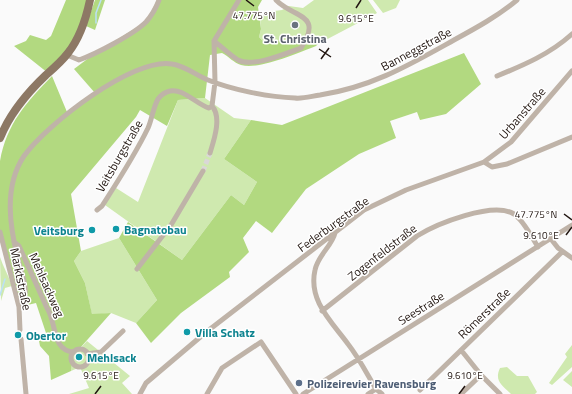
<svg xmlns="http://www.w3.org/2000/svg" width="572" height="394" font-family="'Titillium Web',sans-serif">
<rect width="100%" height="100%" fill="#fafafa"/>
<path fill="#cfe9af" d="M314,0H368L377,13L318,44L309,45L272,40L266,44L259,37L261,29L260,19L266,12L282,10L289,6L303,8Z
M373,0H400L396,8L383,13Z
M205,98L234,118L251,120L224,159L257,182L244,205L231,195L182,260L105,205L116,188L138,202L178,100Z
M119,238L157,300L136,323L111,313L92,315L85,283L74,261L81,251Z
M0,257C3,267 9,276 12,286L5,288L1,301Z
M87,341L130,376L122,383L132,394H69L89,388L80,367L71,371L73,356Z
M572,345V367L552,385L549,383L567,357L565,354Z
M507,367L517,376H528L537,392L535,394H511C502,385 494,381 500,368Z
M572,371V387L563,380Z"/>
<path fill="#b2d980" d="M66,0H90L79,35L48,73L14,46L26,41L30,35L46,40L51,36Z
M95,0H105L95,30L86,26Z
M157,0H262L258,7L261,29L259,37L266,44L272,40L309,45L318,44L316,46C297,53 260,70 241,65C234,63 228,56 222,53L210,55L205,98L178,100L167,126L140,110L136,117L71,194L81,251L74,261L85,283L92,314L111,313L73,356L71,371L51,380L49,356L40,346L39,341L46,333L36,303L19,307L0,232V161C7,123 26,103 52,76L67,112L95,93L74,69L94,54L147,21Z
M464,53L481,84L446,114L420,120L417,112L390,121L396,138L359,154L306,189L272,233L256,221L243,238L249,252L229,272L230,277L181,313L151,343L136,323L157,300L119,238L128,222L182,260L231,195L244,205L257,182L224,159L251,120L282,125Z"/>
<g fill="none" stroke-linecap="round" stroke-linejoin="round">
<path stroke="#bbe1f6" stroke-width="1.5" d="M96,23V13L101,0
M0,295L5,279"/>
<path stroke="#dad8d7" stroke-width="5" stroke-dasharray="5 2.5" stroke-linecap="butt" d="M203,171L210,153"/>
<path stroke="#bfb3a8" stroke-width="5" d="M214,41C222,47 230,55 238,60C253,68 287,53 301,48C324,13 293,18 276,0
M214,41L239,0
M67,55L79,60C96,54 134,34 146,22C152,15 156,8 159,0
M497,76C524,65 550,54 572,34
M212,106L215,82L214,41
M210,153C214,140 222,117 212,106
M484,162L511,142L572,71
M97,210L102,206C118,181 135,155 148,128C152,119 153,108 158,99C161,95 165,92 170,91C183,88 196,104 209,108L212,106
M0,232L19,307L20,330
M335,233C332,246 318,255 315,270C308,301 332,322 348,344C359,358 367,374 376,389L382,394
M551,239L558,248L572,258
M14,242L19,246L47,308C57,322 51,351 74,352
M137,269L171,225L203,171
M19,307C20,303 24,298 25,294C27,285 21,272 19,263C10,229 3,187 24,156C46,125 133,57 172,64C185,66 196,75 208,80C233,90 268,97 295,98C303,99 312,96 320,95C372,87 409,65 454,40C476,28 498,16 517,0
M322,311L417,236C436,224 493,201 514,214C524,221 531,236 538,247
M21,339L26,394
M71 358a9 9 0 1 1 18 0a9 9 0 1 1-18 0Z
M461,350L481,375L500,394
M87,354L101,352L123,331
M420,390L562,252
M140,394L146,383L205,333L364,210L406,190L484,162L492,167L507,164L572,137
M207,394L222,368L261,342L296,394
M303,394L572,225
M368,394L376,389
M461,394L481,375"/>
<path stroke="#8d7865" stroke-width="8" d="M0,138C10,113 27,93 46,75C54,68 62,61 68,53C80,38 86,19 90,0"/>
</g>
<path fill="none" stroke="#221611" stroke-width="1.5" d="M246,0L254,6M356,8L361,0M319,49L331,57M321,59L329,48M564,214L572,220M566,235L572,227M95,394L101,386M459,394L465,386"/>
<circle fill="#6b7280" stroke="#fff" stroke-width="1.5" cx="295" cy="25" r="4"/>
<g fill="#0f9aa8" stroke="#fff" stroke-width="1.5">
<circle cx="116" cy="229" r="4"/>
<circle cx="92" cy="230" r="4"/>
<circle cx="187" cy="332" r="4"/>
<circle cx="18" cy="335" r="4"/>
<circle cx="79" cy="357" r="4"/>
</g>
<circle fill="#5c6f8a" stroke="#fff" stroke-width="1.5" cx="299" cy="383" r="4"/>
<g text-anchor="middle" dominant-baseline="central" stroke-width="3" stroke-linejoin="round" paint-order="stroke">
<g font-size="12" font-weight="bold" fill="#5b616d" stroke="#fff">
<text x="295" y="38">St. Christina</text>
</g>
<g font-size="12" fill="#221611" stroke="#fff">
<text transform="translate(416 49) rotate(-28)">Banneggstraße</text>
<text transform="translate(522 113) rotate(-49)">Urbanstraße</text>
<text transform="translate(119 156) rotate(-60)">Veitsburgstraße</text>
<text transform="translate(333 224) rotate(-36)">Federburgstraße</text>
<text transform="translate(382 252) rotate(-38)">Zogenfeldstraße</text>
<text transform="translate(21 279) rotate(78)">Marktstraße</text>
<text transform="translate(47 285) rotate(66)">Mehlsackweg</text>
<text transform="translate(421 308) rotate(-32)">Seestraße</text>
<text transform="translate(484 313) rotate(-44)">Römerstraße</text>
</g>
<g font-size="12" font-weight="bold" fill="#0d838f" stroke="#fff" text-anchor="start">
<text x="124" y="229">Bagnatobau</text>
<text x="84" y="230" text-anchor="end">Veitsburg</text>
<text x="195" y="332">Villa Schatz</text>
<text x="26" y="335">Obertor</text>
<text x="87" y="357">Mehlsack</text>
</g>
<g font-size="12" font-weight="bold" fill="#4e5e75" stroke="#fff" text-anchor="start">
<text x="307" y="383">Polizeirevier Ravensburg</text>
</g>
</g>
<g font-size="10" text-anchor="middle" fill="#221611" stroke="#fff" stroke-width="3" stroke-linejoin="round" paint-order="stroke">
<text x="254" y="19">47.775°N</text>
<text x="356" y="22">9.615°E</text>
<text x="536" y="218">47.775°N</text>
<text x="541" y="239">9.610°E</text>
<text x="101" y="379">9.615°E</text>
<text x="465" y="379">9.610°E</text>
</g>
</svg>
